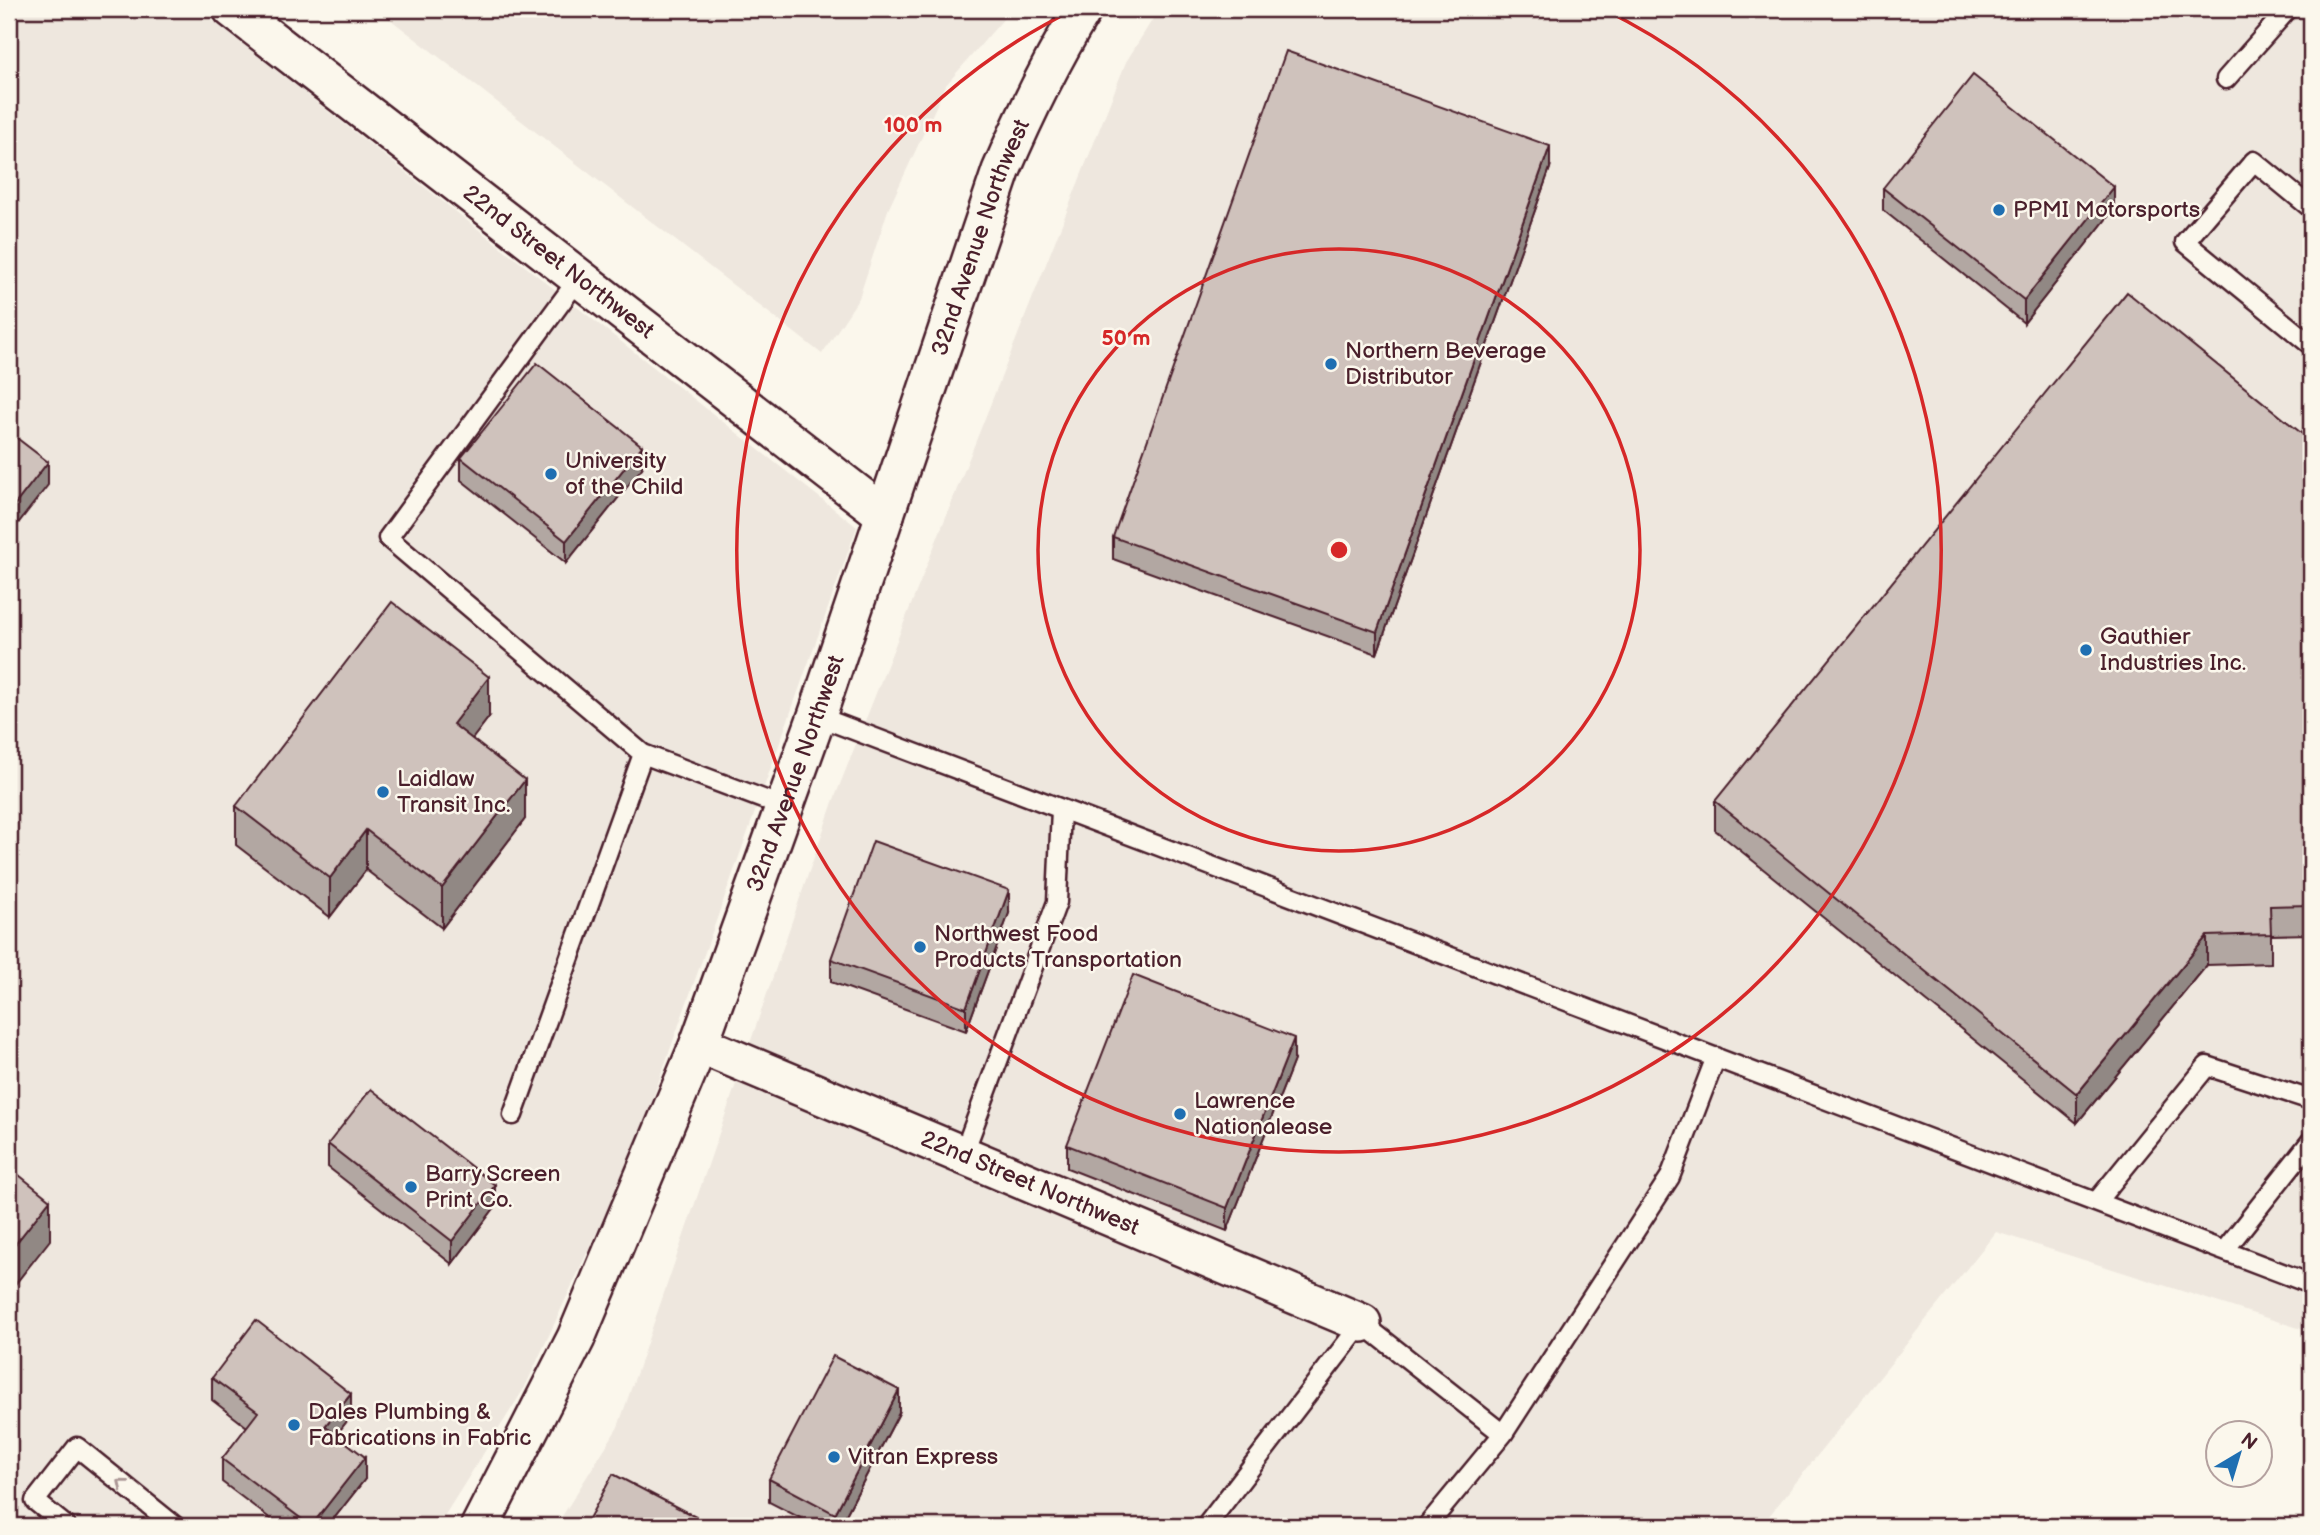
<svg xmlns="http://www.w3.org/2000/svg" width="2320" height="1535" font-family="'Balsamiq Sans',sans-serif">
<rect width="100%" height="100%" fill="#fbf7ec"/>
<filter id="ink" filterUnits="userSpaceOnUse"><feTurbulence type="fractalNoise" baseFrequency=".0143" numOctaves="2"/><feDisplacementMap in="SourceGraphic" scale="14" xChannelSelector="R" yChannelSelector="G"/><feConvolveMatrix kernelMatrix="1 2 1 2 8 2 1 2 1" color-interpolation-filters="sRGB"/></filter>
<g filter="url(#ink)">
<path fill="#eee7de" d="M9,9H198L857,527L632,1156L525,1387L438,1526H9Z
M377,9H1012L946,85L888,210L859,298L822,354Z
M1159,9H2311V1332L1996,1232L1761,1526H556L618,1427L833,802L1126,62Z"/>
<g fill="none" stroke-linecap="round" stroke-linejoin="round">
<defs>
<path id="lane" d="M2226,79L2288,9
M2311,208L2254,161L2185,242L2311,345
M579,278L388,538L643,754
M817,716L2311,1284
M513,1115L643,754L784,807
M963,1155L1057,902L1061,809
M2097,1201L2207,1066L2311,1100
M2224,1251L2311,1141
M1503,1434L1670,1177L1716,1057
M66,1526L35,1501L77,1447L175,1526
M1206,1526L1362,1323L1503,1434L1427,1526"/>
<g id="street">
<path id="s1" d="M232,9L885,515"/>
<path id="s2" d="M699,1044L1362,1323"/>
<path id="s3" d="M480,1526L576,1338L699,1044L817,716L1001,171C1025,115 1051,61 1083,9"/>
</g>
</defs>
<use href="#lane" stroke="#4a1f2b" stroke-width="23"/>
<use href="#street" stroke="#4a1f2b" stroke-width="42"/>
<use href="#lane" stroke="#fbf7ec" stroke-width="18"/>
<use href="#street" stroke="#fbf7ec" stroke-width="37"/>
</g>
<path fill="#b2a7a2" stroke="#4a1f2b" stroke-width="2" d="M1550,168L1377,654L1113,559V537Z
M1883,188L2114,209L2024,323L1883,210Z
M2311,441V934L2271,935V963L2207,965L2077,1123L1715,830V801Z
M461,458L642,468L566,563L461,480Z
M489,717L472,739L525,819L442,928L366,870L330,917L236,845V806Z
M1009,913L966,1031L831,982V959Z
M1294,1060L1227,1231L1067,1168V1145Z
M328,1144L495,1207L452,1264L328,1167Z
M212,1378L351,1416L336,1435L365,1479L328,1526H280L222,1482V1459L247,1427L212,1400Z
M899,1413L840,1526H816L769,1502V1479Z"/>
<path fill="#918884" stroke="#4a1f2b" stroke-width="2" d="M1550,146V168L1377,654V632Z
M2114,187V209L2024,323V300Z
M642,446V468L566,563V541Z
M48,462V485L9,535V512Z
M489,677V717L453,764V724Z
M525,780V819L442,928V888Z
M366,830V870L330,917V878Z
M1009,890V913L966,1031V1008Z
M2207,936V965L2077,1123V1094Z
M1294,1038V1060L1227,1231V1208Z
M495,1185V1207L452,1264V1241Z
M50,1200V1240L9,1292V1252Z
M899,1390V1413L840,1526H835V1514Z
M351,1394V1416L325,1449V1426Z
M365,1457V1479L328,1526H311Z"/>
<path fill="#cfc2bc" stroke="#4a1f2b" stroke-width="2" d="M1286,51L1550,146L1377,632L1113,537Z
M1973,75L2114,187L2024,300L1883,188Z
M2127,292L2311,441V905L2270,906L2271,934L2207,936L2077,1094L1715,801Z
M537,363L642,446L566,541L461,458Z
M9,432L48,462L9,512Z
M392,602L489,677L453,724L525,780L442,888L366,830L330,878L236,806Z
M873,841L1009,890L966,1008L831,959Z
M1133,975L1294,1038L1227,1208L1067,1145Z
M371,1089L495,1185L452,1241L328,1144Z
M9,1167L50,1200L9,1252Z
M256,1320L351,1394L325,1426L365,1457L311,1526L222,1459L258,1412L212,1378Z
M833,1356L899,1390L835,1514L769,1479Z
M613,1474L713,1526H585Z"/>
<defs><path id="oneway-chevron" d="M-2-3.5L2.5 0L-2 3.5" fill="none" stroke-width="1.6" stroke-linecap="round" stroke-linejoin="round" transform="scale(1.75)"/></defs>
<use stroke="#ab9695" href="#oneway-chevron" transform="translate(122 1484) rotate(-141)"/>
</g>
<g fill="none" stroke="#d62828" stroke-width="3.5">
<circle cx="1339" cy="550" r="301"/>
<path d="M1603 9A602 602 0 1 1 1075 9"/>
</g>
<g fill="#1f6fb2" stroke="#fbf7ec" stroke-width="2.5">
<circle cx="1999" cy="210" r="7"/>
<circle cx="1331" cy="364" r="7"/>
<circle cx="551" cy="474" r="7"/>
<circle cx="2086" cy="650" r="7"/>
<circle cx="383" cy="792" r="7"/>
<circle cx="920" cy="947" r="7"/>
<circle cx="1180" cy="1114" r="7"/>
<circle cx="411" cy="1187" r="7"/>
<circle cx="294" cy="1425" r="7"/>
<circle cx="834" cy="1457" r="7"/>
</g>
<g text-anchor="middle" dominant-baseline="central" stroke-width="5" stroke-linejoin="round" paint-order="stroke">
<g font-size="23" fill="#4a1f2b" stroke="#fbf7ec" text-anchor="start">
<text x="2013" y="210">PPMI Motorsports</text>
<text x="1345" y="351">Northern Beverage<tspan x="1345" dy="26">Distributor</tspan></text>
<text x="565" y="461">University<tspan x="565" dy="26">of the Child</tspan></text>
<text x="2100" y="637">Gauthier<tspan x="2100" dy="26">Industries Inc.</tspan></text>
<text x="397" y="779">Laidlaw<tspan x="397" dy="26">Transit Inc.</tspan></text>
<text x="934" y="934">Northwest Food<tspan x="934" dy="26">Products Transportation</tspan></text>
<text x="1194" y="1101">Lawrence<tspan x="1194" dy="26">Nationalease</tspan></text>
<text x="425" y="1174">Barry Screen<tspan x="425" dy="26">Print Co.</tspan></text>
<text x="308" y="1412">Dales Plumbing &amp;<tspan x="308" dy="26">Fabrications in Fabric</tspan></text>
<text x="848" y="1457">Vitran Express</text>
</g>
<g font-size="23" fill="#4a1f2b" stroke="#fbf7ec">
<text stroke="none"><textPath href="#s3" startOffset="1384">32nd Avenue Northwest</textPath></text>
<text stroke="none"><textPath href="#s1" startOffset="413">22nd Street Northwest</textPath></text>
<text stroke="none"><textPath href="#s3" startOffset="817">32nd Avenue Northwest</textPath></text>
<text stroke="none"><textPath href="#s2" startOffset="359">22nd Street Northwest</textPath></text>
</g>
</g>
<circle cx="1339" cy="550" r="10" fill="#d62828" stroke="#fbf7ec" stroke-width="3.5"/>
<g font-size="21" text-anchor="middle" font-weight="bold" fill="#d62828" stroke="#fbf7ec" stroke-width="5" stroke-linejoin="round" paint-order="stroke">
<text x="913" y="132">100 m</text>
<text x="1126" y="345">50 m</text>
</g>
<rect width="2320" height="1535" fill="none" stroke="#fbf7ec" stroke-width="35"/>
<rect x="18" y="18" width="2285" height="1500" fill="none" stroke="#4a1f2b" stroke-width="2.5" filter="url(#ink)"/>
<g transform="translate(2239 1454) rotate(38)"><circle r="33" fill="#fbf7ec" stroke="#b4a19f" stroke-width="2"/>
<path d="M0-5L12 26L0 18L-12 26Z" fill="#1f6fb2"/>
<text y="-10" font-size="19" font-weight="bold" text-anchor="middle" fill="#4a1f2b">N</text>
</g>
</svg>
